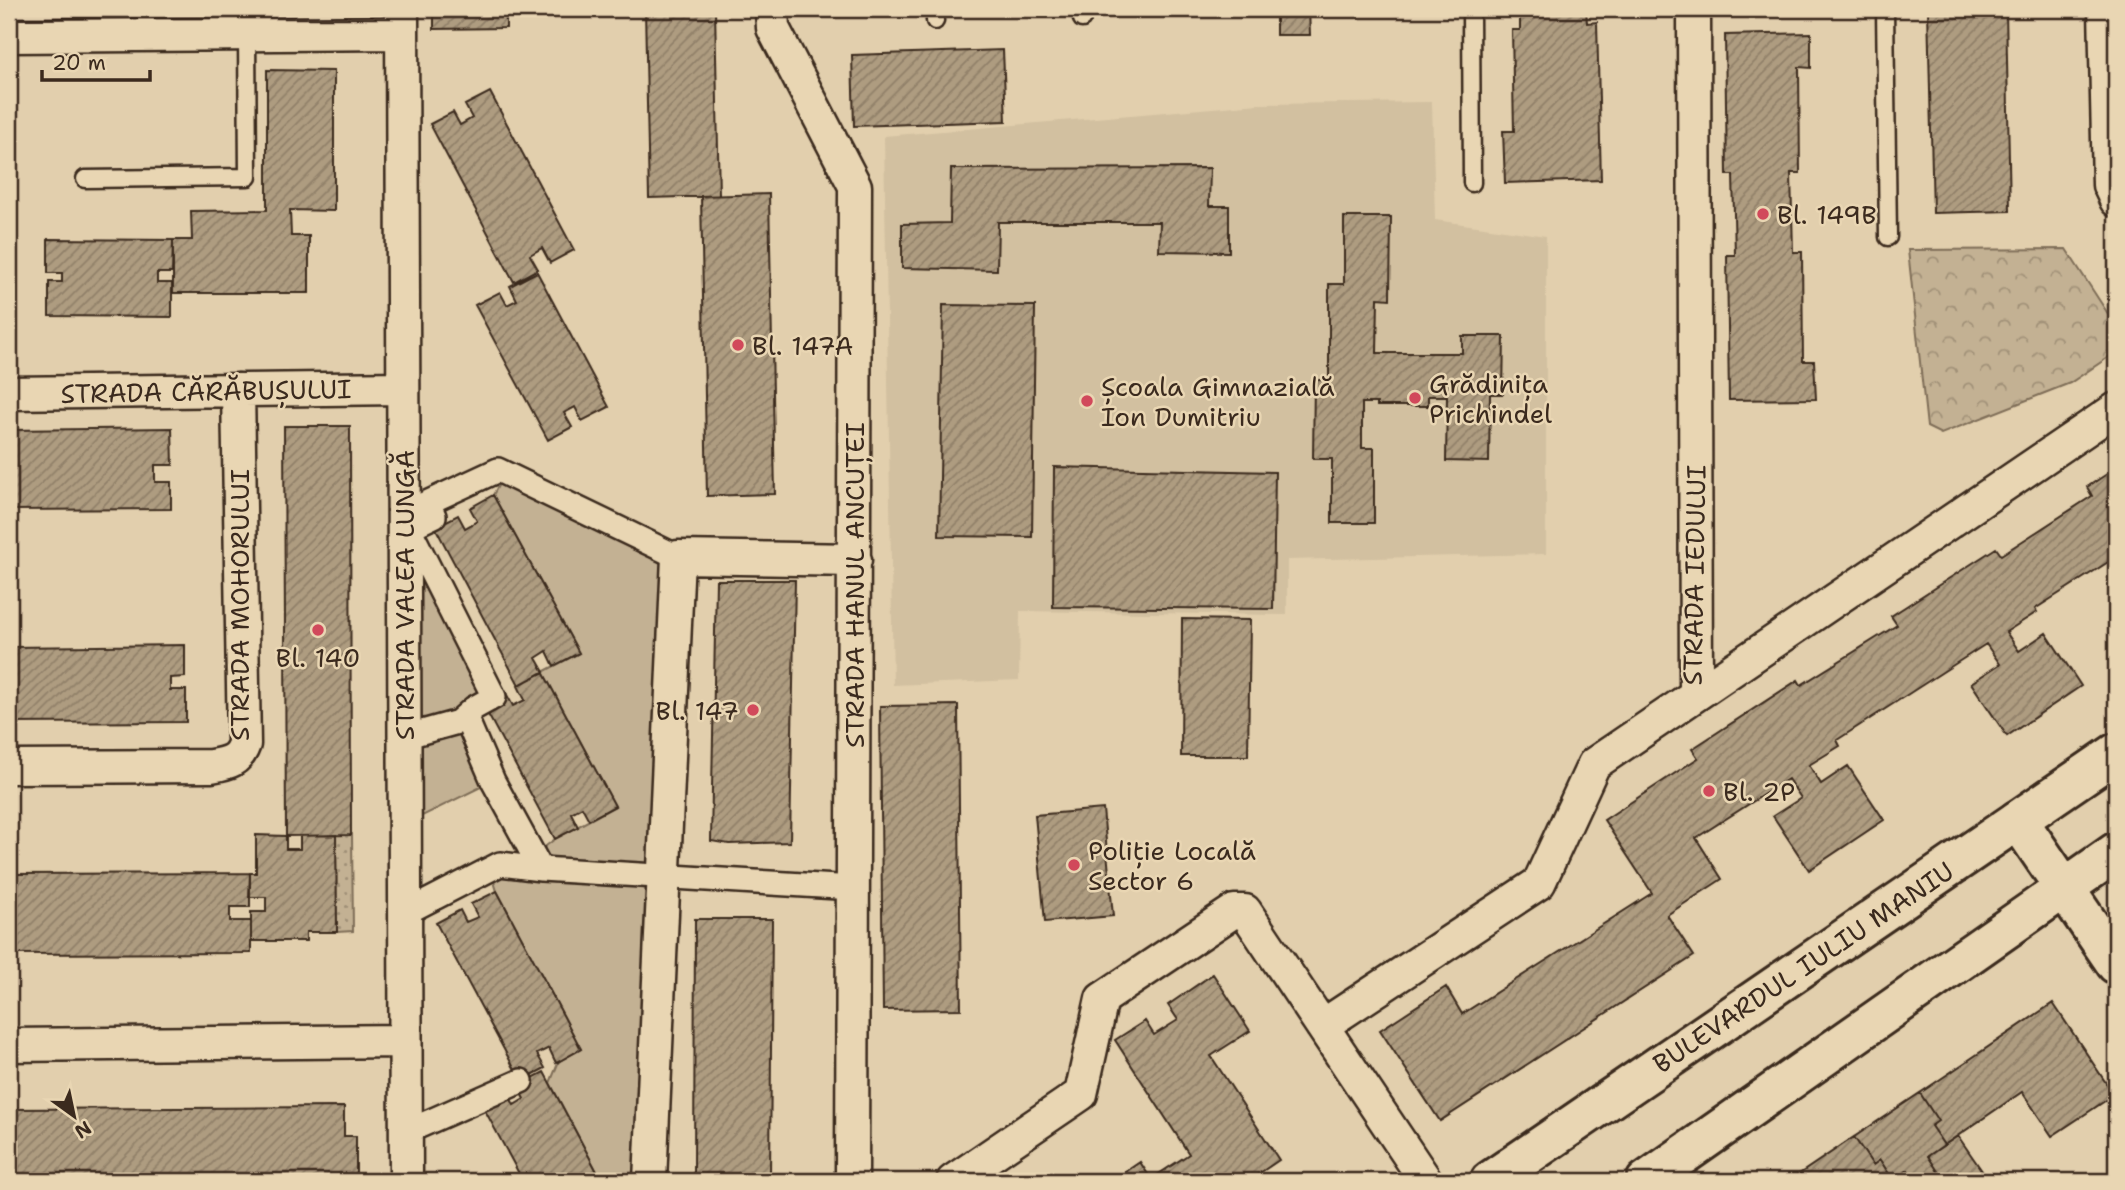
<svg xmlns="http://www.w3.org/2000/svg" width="2125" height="1190" font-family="'Shantell Sans',sans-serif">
<defs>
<pattern id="park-crowns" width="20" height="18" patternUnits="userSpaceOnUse" patternTransform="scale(1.75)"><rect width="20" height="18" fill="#c3b193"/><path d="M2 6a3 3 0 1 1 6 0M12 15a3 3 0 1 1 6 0" fill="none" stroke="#a09077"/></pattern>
<pattern id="garden-dots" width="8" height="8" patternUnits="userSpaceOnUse" patternTransform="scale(1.75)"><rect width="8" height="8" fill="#c3b193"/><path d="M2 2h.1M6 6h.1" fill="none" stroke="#a09077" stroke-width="1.8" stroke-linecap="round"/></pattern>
<pattern id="building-hatch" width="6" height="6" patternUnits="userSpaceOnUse" patternTransform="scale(1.75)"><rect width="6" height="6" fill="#ae9c80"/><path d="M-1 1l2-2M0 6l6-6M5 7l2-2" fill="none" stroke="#8f7f68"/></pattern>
</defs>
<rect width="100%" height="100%" fill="#e2cfad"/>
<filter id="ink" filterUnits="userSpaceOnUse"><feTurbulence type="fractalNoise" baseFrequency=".0143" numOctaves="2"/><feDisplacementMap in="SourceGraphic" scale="14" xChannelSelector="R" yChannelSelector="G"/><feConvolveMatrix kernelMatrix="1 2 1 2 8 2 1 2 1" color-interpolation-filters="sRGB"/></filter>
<g filter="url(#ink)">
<path fill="#d2c0a0" d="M1432,102L1435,220L1546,236V554L1287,560V615L1020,611L1019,680L893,685L884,136L1259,104Z"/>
<path fill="#c3b193" stroke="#7f6e58" stroke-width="2" d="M505,473L678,557L663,871L546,869L538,852L555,839L615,806L543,672L579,653L493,495Z
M407,516L497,698L466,718L493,781L404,825Z
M490,869L663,876L650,1181H602L550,1083L559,1061L581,1049L497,891Z"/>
<path fill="url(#park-crowns)" stroke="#7f6e58" stroke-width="2" d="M2066,249L2116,326V352L2070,383L1941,434L1927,427L1908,250Z"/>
<path fill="url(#garden-dots)" stroke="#7f6e58" stroke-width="2" d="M352,834L353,931L337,932L336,835Z"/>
<path fill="url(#building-hatch)" stroke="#3b2a1e" stroke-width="2" d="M434,9H506V28L434,29Z
M645,9H715L719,196L649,198Z
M809,9H877V15L810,17Z
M959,9H1028V12L959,13Z
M1106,9H1173V14L1106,13Z
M1276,9H1309L1310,35H1276Z
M1520,9H1586L1587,23L1597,22L1601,180L1505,183L1503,131H1514L1512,30H1520Z
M1928,9H2006L2010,211L1933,213Z
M1811,33V68L1799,67L1800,173H1791L1793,252H1802L1803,361H1814L1816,399L1729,400L1727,255H1735L1733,175H1727L1725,35Z
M1003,50L1006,121L854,126L852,55Z
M267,70L334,71V211L290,210L291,236H309V293H173V240H192L191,211L267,210Z
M9,76H13L14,104H9Z
M490,92L574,250L550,263L542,248L530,255L538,269L514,282L430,124L453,112L460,125L472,118L465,105Z
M1210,168L1209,206H1229V252L1159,251L1160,222H998L997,270L902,268V224L950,223L951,169Z
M769,194L775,494L707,496L701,196Z
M1344,217H1391L1390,299L1378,298L1377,353H1462V336H1504L1503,394H1490L1489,462L1446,461L1447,396H1428V406H1377V403H1362V448H1374V523H1332V459H1313L1314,380H1329V284H1344Z
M48,239L173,240L172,273H157V283H172V317L49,316V282H62V273H48Z
M537,272L609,407L582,421L575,407L564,413L572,427L548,440L475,305L500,292L507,305L517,300L510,286Z
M943,305L1035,306L1032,537L939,536Z
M284,426H350L351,835L286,836Z
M172,428L173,465H155V482H171V509L9,510V430Z
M1054,467L1275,472L1273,609L1053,607Z
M2116,468V557L2035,609L2037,612L2006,632L2019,651L2046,633L2081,686L2007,736L1971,683L2000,664L1986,644L1837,740L1840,746L1809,765L1821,784L1848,766L1884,820L1809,870L1773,816L1801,798L1788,779L1696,838L1722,879L1667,915L1694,956L1440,1121L1380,1030L1446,987L1462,1014L1652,893L1604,820L1698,758L1692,749L1798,680L1801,685L1897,625L1891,616L1996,548L2001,555L2092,496L2087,487Z
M493,495L579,653L554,666L547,651L536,658L544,672L519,685L435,527L458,515L465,528L477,521L470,508Z
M716,580H795L790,842L729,844L711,841Z
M1182,619L1250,620L1248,756H1181Z
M185,645V677L170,678V690H186V722L9,723V647Z
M543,672L615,806L589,820L582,807L571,813L578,827L555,839L483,705L506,693L513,706L525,700L518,686Z
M958,705L961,1009L883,1010L880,706Z
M1103,809L1113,916L1045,922L1035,815Z
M256,835L286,836V849H300V836L336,835L337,932H306V941H251V912H266V897H249L250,873H256Z
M250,873V907H230V921H251V953L9,954V874Z
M497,891L581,1049L556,1063L549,1048L537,1054L545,1068L521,1081L436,923L460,910L466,922L478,917L471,904Z
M695,919H772L770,1178L694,1177Z
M1213,974L1250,1031L1211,1056L1279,1160L1248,1181H1112L1140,1162L1151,1179L1189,1154L1115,1040L1145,1021L1154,1035L1178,1020L1168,1005Z
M2053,1003L2114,1095L2052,1136L2022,1092L1944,1145L1931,1126L1938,1121L1920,1093Z
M544,1072L602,1181H523L482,1105L507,1091L514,1105L524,1099L517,1086Z
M1920,1093L1938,1121L1931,1126L1944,1145L1928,1156L1943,1179L1916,1181L1908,1170L1893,1180L1880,1160L1873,1165L1854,1137Z
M344,1107V1136H356V1181H9V1109Z
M1958,1136L1989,1181H1940L1943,1179L1928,1156Z
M1854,1137L1873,1165L1880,1160L1893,1180L1789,1181Z
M1908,1170L1916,1181H1891L1893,1180Z"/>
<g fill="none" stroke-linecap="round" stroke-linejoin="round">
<defs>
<path id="service" d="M935,9V21
M1082,9V19
M1471,9L1472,183
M1885,9L1888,237
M85,179L248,177L247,34"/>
<path id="pedestrian" d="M416,508L498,470L678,557
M466,718L493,781L541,869
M404,737L458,722L474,708L494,697L409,528L434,516L428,503
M405,913L500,864L541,869L854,888
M406,1132L521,1081"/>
<path id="minor" d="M402,9L406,1181
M772,9L773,28L855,186L852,1181
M1694,9L1696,694
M2105,9L2109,185L2116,200
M9,36L402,33
M9,393L403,388
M9,767L211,766C228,763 238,761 244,744L238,390
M1322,1026L1539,883L1594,764L2116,409
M9,1045L405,1041
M650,1181L678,557L855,560
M953,1181L1081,1094L1102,999L1234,911H1245L1426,1181"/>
<path id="secondary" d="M2018,820L2116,964"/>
<path id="primary" d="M1490,1181L2116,753
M1646,1181L2116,852"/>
</defs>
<use href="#service" stroke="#3b2a1e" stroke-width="21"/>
<use href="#pedestrian" stroke="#3b2a1e" stroke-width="28"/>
<use href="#minor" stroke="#3b2a1e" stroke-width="37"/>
<use href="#secondary" stroke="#3b2a1e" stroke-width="44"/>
<use href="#primary" stroke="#3b2a1e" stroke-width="44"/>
<use href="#service" stroke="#e9d6b3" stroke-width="16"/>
<use href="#pedestrian" stroke="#e9d6b3" stroke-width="23"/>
<use href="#minor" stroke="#e9d6b3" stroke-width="32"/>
<use href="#secondary" stroke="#e9d6b3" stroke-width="38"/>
<use href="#primary" stroke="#e9d6b3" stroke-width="38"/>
</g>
</g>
<g fill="#d1495b" stroke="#e9d6b3" stroke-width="2.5">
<circle cx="1763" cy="214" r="7"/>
<circle cx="738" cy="345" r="7"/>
<circle cx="1415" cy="398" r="7"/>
<circle cx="1087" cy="401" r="7"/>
<circle cx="318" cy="630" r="7"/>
<circle cx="753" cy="710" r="7"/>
<circle cx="1709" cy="791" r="7"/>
<circle cx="1074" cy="865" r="7"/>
</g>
<g text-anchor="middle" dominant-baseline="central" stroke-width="5" stroke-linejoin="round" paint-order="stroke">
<g font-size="26" fill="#3b2a1e" stroke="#e9d6b3" text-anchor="start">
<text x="1777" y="214">Bl. 149B</text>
<text x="752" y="345">Bl. 147A</text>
<text x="1429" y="383">Grădinița<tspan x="1429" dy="30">Prichindel</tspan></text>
<text x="1101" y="386">Școala Gimnazială<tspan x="1101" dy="30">Ion Dumitriu</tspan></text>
<text x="318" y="657" text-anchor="middle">Bl. 140</text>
<text x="739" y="710" text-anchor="end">Bl. 147</text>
<text x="1723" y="791">Bl. 2P</text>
<text x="1088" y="850">Poliție Locală<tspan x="1088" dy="30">Sector 6</tspan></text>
</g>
<g font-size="26" fill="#3b2a1e" stroke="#e9d6b3">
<text transform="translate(206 391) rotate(-1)">STRADA CĂRĂBUȘULUI</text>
<text transform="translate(1694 575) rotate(-89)">STRADA IEDULUI</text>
<text transform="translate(854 585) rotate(-90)">STRADA HANUL ANCUȚEI</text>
<text transform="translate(404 595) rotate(-90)">STRADA VALEA LUNGĂ</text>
<text transform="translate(239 605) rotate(-90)">STRADA MOHORULUI</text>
<text transform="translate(1803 967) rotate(-34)">BULEVARDUL IULIU MANIU</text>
</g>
</g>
<rect width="2125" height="1190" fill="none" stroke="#e9d6b3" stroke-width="35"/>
<rect x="18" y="18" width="2090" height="1155" fill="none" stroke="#3b2a1e" stroke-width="2.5" filter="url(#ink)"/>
<g transform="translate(74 1116) rotate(147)" stroke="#e9d6b3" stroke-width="5" paint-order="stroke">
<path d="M0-5L12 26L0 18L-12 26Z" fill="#3b2a1e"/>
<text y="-10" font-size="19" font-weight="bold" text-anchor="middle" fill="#3b2a1e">N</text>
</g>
<path d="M42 70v10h108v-10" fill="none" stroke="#3b2a1e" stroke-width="3.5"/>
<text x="52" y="70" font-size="21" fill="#3b2a1e" stroke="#e9d6b3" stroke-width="5" paint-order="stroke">20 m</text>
</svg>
